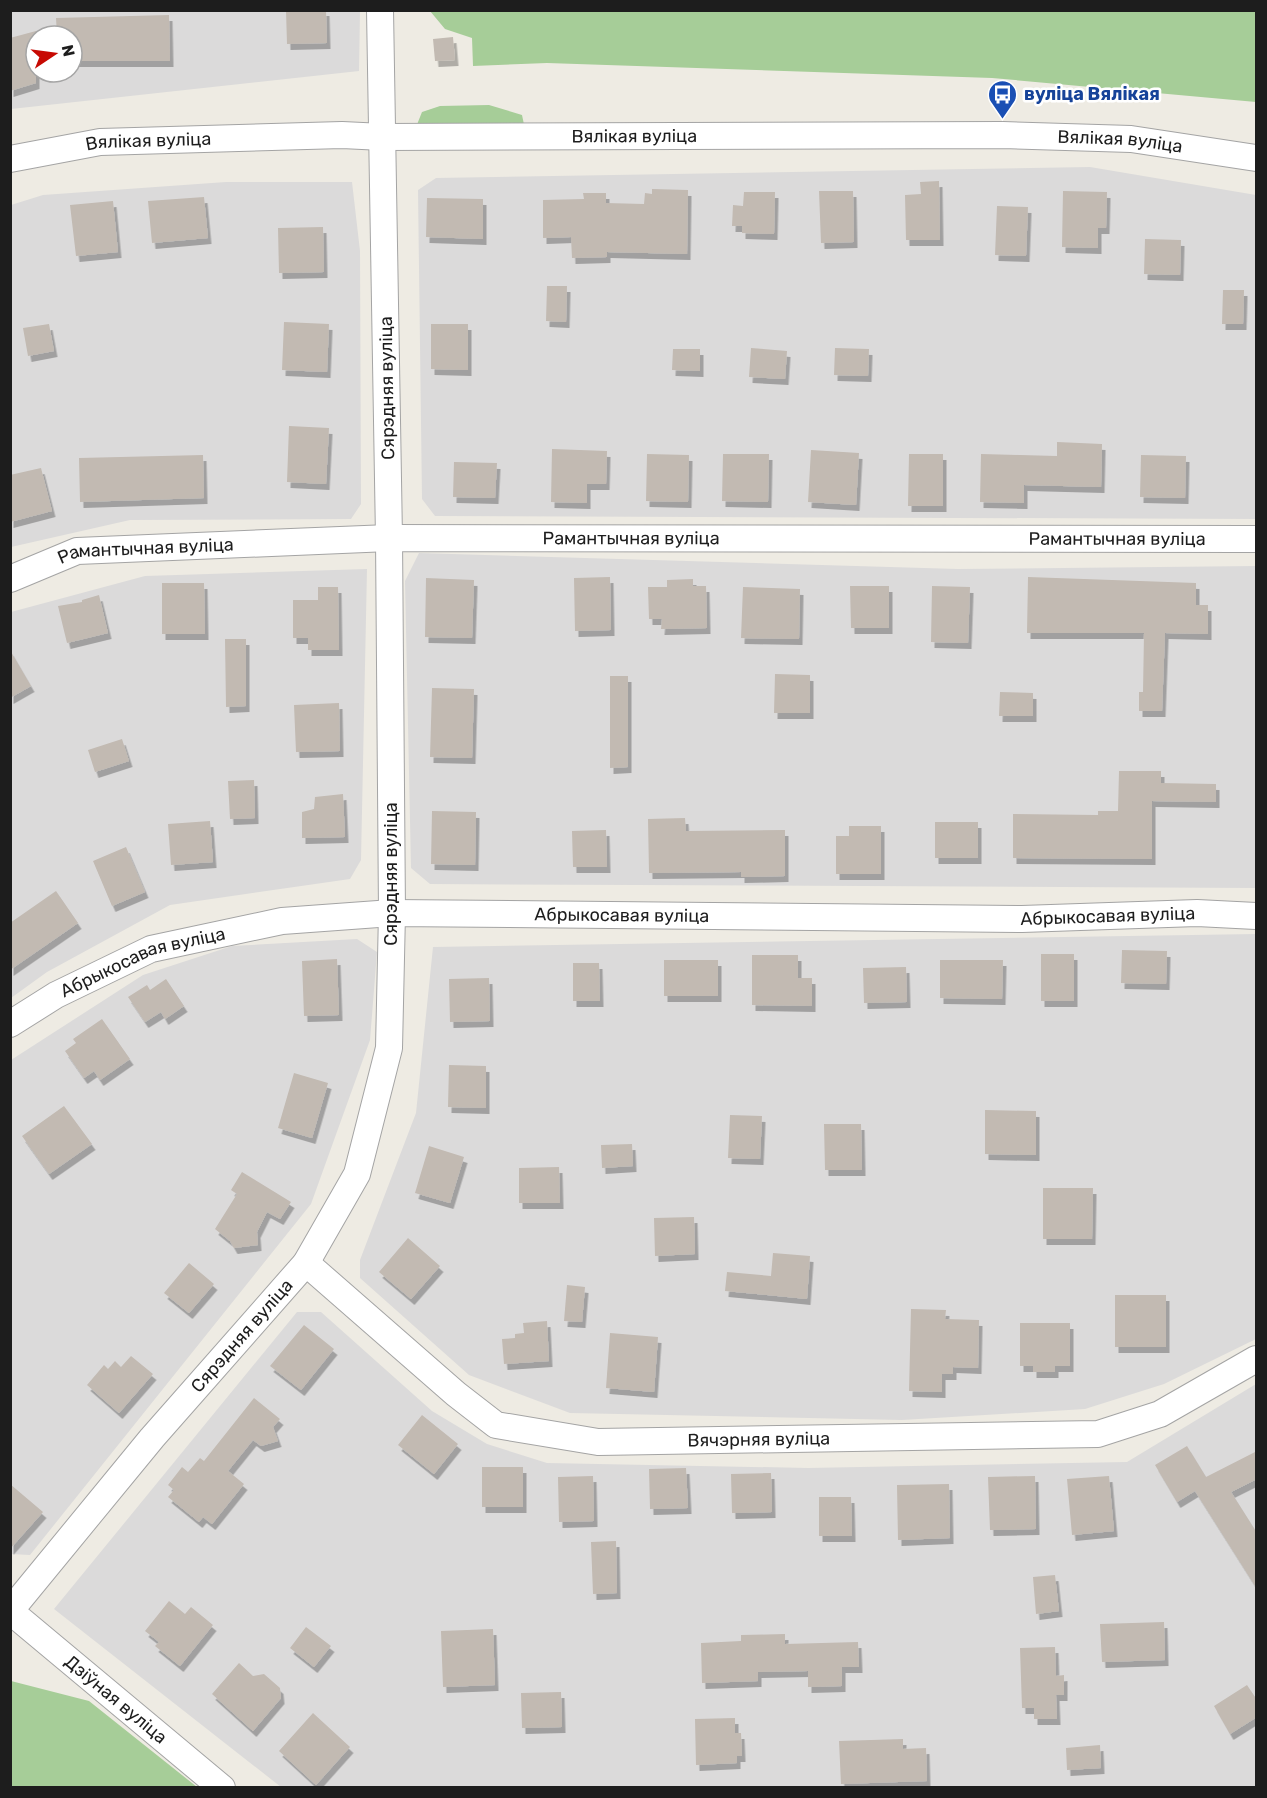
<svg xmlns="http://www.w3.org/2000/svg" width="1267" height="1798" font-family="Rubik,sans-serif">
<defs>
<filter id="shadow"><feDropShadow dx="3.5" dy="6" stdDeviation="0" flood-color="#0004"/></filter>
</defs>
<rect width="100%" height="100%" fill="#eeebe3"/>
<path fill="#dbdada" fill-rule="evenodd" d="M10,11H360L359,71L11,109ZM36,36H72V72H36Z
M1090,167L1256,195V519L435,516L422,499L418,190L436,178Z
M226,182H352L360,251L361,504L351,519L130,520L11,547V205L43,195Z
M419,553L958,569L1256,566V888L430,884L411,868L405,581Z
M367,569L361,860L350,879L170,905L47,972L11,998V612L145,576Z
M1256,934V1339L1164,1384L1085,1409L902,1420L570,1413L469,1375L360,1278V1260L416,1113L433,947Z
M357,939L377,952L370,1040L311,1204L30,1555L11,1554V1060L143,975L232,946Z
M297,1312H321L432,1411L487,1444L547,1463L808,1468L1127,1462L1256,1384V1787H281L54,1609Z"/>
<path fill="#a6cd98" d="M430,11H1256V102L992,78L547,63L473,66L472,38L445,29Z
M489,105L522,115L526,134L416,127L422,112L440,106Z
M11,1681L89,1701L197,1787H11Z"/>
<path fill="#c2bab2" filter="url(#shadow)" d="M286,10H326L327,43L287,44Z
M169,15L170,61H72V36H57L56,18Z
M36,31V83L10,91V38Z
M453,37L455,60L435,61L433,39Z
M939,181L940,240H906L905,195L921,194L920,182Z
M652,189L688,190L687,254L607,252V257L572,258L571,237L543,238V200L584,199L583,193H606V203L644,204L645,193L652,194Z
M819,191H853L854,242L821,243Z
M1063,191L1107,192L1106,228H1098V248L1062,247Z
M744,192H775L774,234L742,233V226H732L733,205L743,206Z
M204,197L208,238L152,243L148,201Z
M427,198L483,199V239L426,237Z
M113,201L118,252L76,256L70,205Z
M997,206L1028,207L1026,256L995,255Z
M323,227L324,272L279,273L278,228Z
M1145,239L1181,240L1180,275L1144,274Z
M547,286H567L566,322L546,321Z
M1223,290H1244L1243,324H1222Z
M284,322L329,324L327,372L282,370Z
M49,324L54,351L28,356L23,328Z
M431,324H468V370L431,369Z
M751,348L787,351L785,379L749,377Z
M835,348L869,349L868,376L834,375Z
M673,349H700V371L672,370Z
M289,426L329,428L326,484L287,482Z
M1057,442L1102,444L1101,487L1024,485V503L980,502L981,454L1057,456Z
M552,449L607,451L606,484H587V503L551,502Z
M811,450L859,453L856,505L808,502Z
M647,454L689,455L688,502L646,501Z
M723,454H769L768,502L722,501Z
M909,454H943V506H908Z
M203,455L204,498L80,502L79,458Z
M1141,455L1186,456L1185,498L1140,497Z
M454,462L497,463L495,498L453,497Z
M41,468L52,511L10,522V475Z
M610,577L611,630L575,631L574,578Z
M1028,577L1196,583V605H1208V634L1165,633L1162,711H1139V692H1143L1144,633H1027Z
M426,578L474,580L472,638L425,637Z
M693,579V586H706L707,628L661,629L662,619H649L648,587H667V580Z
M162,583H204L205,634H162Z
M850,586H889V628H851Z
M932,586L970,587L968,643L931,642Z
M318,587H338L339,650H308V638H293V600H318Z
M743,587L800,589L799,639L741,638Z
M99,595L108,633L67,643L58,606L82,602V600Z
M225,639H246V706L226,707Z
M10,650L31,686L10,698Z
M775,674L810,675V713H774Z
M610,676H628V767L610,768Z
M432,688L474,689L472,758L430,757Z
M1000,692L1033,693V716H999Z
M339,703L340,751L296,752L294,705Z
M122,739L129,761L95,772L88,750Z
M1119,771H1161V783L1216,784V802L1152,801V859L1013,858V814L1098,815V811H1118Z
M254,780L255,818L230,819L228,781Z
M343,794L345,837L302,838V812L314,809L315,797Z
M432,811L476,812L475,865L431,864Z
M685,818L686,831L785,830V876L741,877V872L649,873L648,819Z
M210,821L213,862L171,865L168,824Z
M935,822H978V858H935Z
M849,826H881V874H836V836H849Z
M606,830L607,867H573L572,831Z
M126,847L145,892L112,906L93,861Z
M56,891L78,923L10,970V923Z
M1122,950L1167,951L1166,984L1121,983Z
M1041,954H1074V1001H1041Z
M752,955H798V978H812V1006L752,1005Z
M337,959L339,1015L304,1016L302,961Z
M664,960H718V996H664Z
M940,960H1003L1002,999L940,998Z
M573,963H599L600,1001H573Z
M906,967L907,1002L864,1003L863,968Z
M489,978L490,1021L450,1022L449,979Z
M166,979L184,1006L165,1019L161,1012L145,1022L128,997L147,985L150,990Z
M102,1019L130,1059L100,1080L94,1071L84,1078L65,1051L76,1043L73,1039Z
M449,1065L486,1066V1108L448,1107Z
M294,1073L328,1083L312,1138L278,1128Z
M64,1106L92,1144L49,1174L22,1136Z
M985,1110L1036,1111V1155L985,1154Z
M730,1115L762,1116L760,1159L728,1158Z
M824,1124H861L862,1170H825Z
M632,1144L633,1166L602,1168L601,1145Z
M429,1146L464,1157L450,1203L415,1193Z
M559,1167L560,1203H519V1168Z
M242,1172L291,1202L280,1219L267,1212L257,1232L258,1245L234,1248L230,1241L215,1229L237,1194L231,1190Z
M1043,1188H1093L1092,1239H1043Z
M694,1217L695,1254L655,1256L654,1218Z
M408,1238L440,1266L411,1299L379,1272Z
M773,1253L810,1256L807,1299L725,1291L727,1272L771,1276Z
M189,1263L214,1284L189,1313L164,1293Z
M567,1285L585,1287L582,1322L564,1321Z
M1115,1295H1166V1347H1115Z
M911,1309L946,1310L945,1319L979,1320L978,1368L953,1367V1374H942V1392L909,1391Z
M547,1321L549,1361L504,1364L502,1339L515,1338V1334L524,1333L523,1323Z
M1020,1323H1070V1366H1055V1372H1033V1366H1020Z
M304,1325L334,1349L301,1390L270,1366Z
M610,1333L658,1337L654,1392L606,1388Z
M131,1356L153,1374L119,1413L87,1385L104,1365L108,1369L115,1361L121,1367Z
M254,1398L280,1419L273,1427L278,1441L261,1446L253,1440L228,1471L244,1484L212,1524L203,1517L199,1522L168,1497L174,1490L168,1485L182,1467L188,1472L200,1458L204,1461Z
M422,1415L458,1444L434,1474L398,1445Z
M1187,1446L1206,1477L1257,1451V1479L1231,1492L1257,1533V1589L1195,1491L1177,1502L1155,1465Z
M482,1467H523V1507H482Z
M686,1468L688,1508L650,1509L649,1469Z
M771,1473L772,1512L732,1513L731,1474Z
M593,1476L594,1521L559,1522L558,1477Z
M1035,1476L1036,1529L990,1530L988,1477Z
M1109,1476L1114,1531L1072,1535L1067,1479Z
M10,1484L43,1512L10,1549Z
M949,1484L950,1538L898,1540L897,1485Z
M819,1497H851L852,1536H819Z
M616,1541L617,1593L593,1594L591,1542Z
M1055,1575L1059,1611L1036,1614L1033,1577Z
M169,1601L185,1614L191,1607L213,1625L180,1666L155,1646L159,1642L145,1631Z
M1164,1622L1165,1660L1102,1662L1100,1624Z
M306,1627L331,1646L314,1667L290,1648Z
M493,1629L495,1685L443,1687L441,1631Z
M785,1634V1644L858,1642L859,1667H842V1686L808,1687V1671L758,1672V1681L702,1683L701,1643L741,1641V1635Z
M1055,1647L1056,1676L1064,1675V1695H1056L1057,1719H1034V1708H1022L1020,1648Z
M239,1663L253,1676L264,1674L280,1688L281,1698L253,1731L212,1694Z
M1247,1685L1257,1700V1717L1230,1734L1214,1706Z
M561,1692L562,1727L522,1728L521,1693Z
M313,1713L350,1747L316,1785L279,1751Z
M735,1718V1733H741L742,1756H737V1763L696,1765L695,1719Z
M903,1739V1749L926,1748L927,1781L841,1784L839,1741Z
M1100,1745L1101,1768L1067,1770L1066,1748Z"/>
<g fill="none" stroke-linecap="round" stroke-linejoin="round">
<defs>
<g id="minor">
<path id="s1" d="M10,159L100,142L342,135L383,137L1003,135L1131,139L1256,158"/>
<path id="s2" d="M10,579L77,551L389,538L1256,539"/>
<path id="s3" d="M10,1024L56,995L151,949L282,921L392,913L1022,919L1197,913L1256,916"/>
<path id="s4" d="M306,1263L456,1394L496,1425L598,1442L1098,1434L1160,1414L1256,1359"/>
<path id="s5" d="M10,1611L152,1438L306,1263L357,1174L389,1048L392,913L389,538L380,10"/>
<path id="s6" d="M10,1611L222,1788"/>
</g>
</defs>
<use href="#minor" stroke="#a4a4a4" stroke-width="28"/>
<use href="#minor" stroke="#fff" stroke-width="26"/>
</g>
<defs>
<symbol id="bus-pin" viewBox="-11 -11 22 30"><path d="M0 17L-7.5 6A9.5 9.5 0 1 1 7.5 6Z" fill="#1a4fb4" stroke="#fff"/><path d="M-5-6H5V4H4V6H2V4H-2V6H-4V4H-5ZM-3.5-4V0h7V-4ZM-3.5 1.2v1.5H-2V1.2ZM2 1.2v1.5H3.5V1.2Z" fill="#fff"/></symbol>
</defs>
<g fill-rule="evenodd">
<use href="#bus-pin" x="986" y="78" width="33" height="45"/>
</g>
<g text-anchor="middle" dominant-baseline="central" stroke-width="5" stroke-linejoin="round" paint-order="stroke">
<g font-size="18" font-weight="bold" fill="#164399" stroke="#fff" text-anchor="start">
<text x="1024" y="94">вуліца Вялікая</text>
</g>
<g font-size="18" fill="#1d1d1d" stroke="#fff">
<text stroke="none"><textPath href="#s1" startOffset="626">Вялікая вуліца</textPath></text>
<text stroke="none"><textPath href="#s1" startOffset="1112">Вялікая вуліца</textPath></text>
<text stroke="none"><textPath href="#s1" startOffset="140">Вялікая вуліца</textPath></text>
<text transform="translate(387 388) rotate(-91)">Сярэдняя вуліца</text>
<text stroke="none"><textPath href="#s2" startOffset="627">Рамантычная вуліца</textPath></text>
<text stroke="none"><textPath href="#s2" startOffset="1113">Рамантычная вуліца</textPath></text>
<text stroke="none"><textPath href="#s2" startOffset="141">Рамантычная вуліца</textPath></text>
<text transform="translate(391 874) rotate(-90)">Сярэдняя вуліца</text>
<text stroke="none"><textPath href="#s3" startOffset="634">Абрыкосавая вуліца</textPath></text>
<text stroke="none"><textPath href="#s3" startOffset="1120">Абрыкосавая вуліца</textPath></text>
<text stroke="none"><textPath href="#s3" startOffset="148">Абрыкосавая вуліца</textPath></text>
<text stroke="none"><textPath href="#s5" startOffset="360">Сярэдняя вуліца</textPath></text>
<text stroke="none"><textPath href="#s4" startOffset="514">Вячэрняя вуліца</textPath></text>
<text stroke="none"><textPath href="#s6" startOffset="138">Дзіўная вуліца</textPath></text>
</g>
</g>
<rect width="1267" height="1798" fill="none" stroke="#1d1d1d" stroke-width="24"/>
<g transform="translate(54 54) rotate(77)"><circle r="28" fill="#ffffff" stroke="#a5a5a5" stroke-width="1.5"/>
<path d="M0-4.5L10 22L0 15L-10 22Z" fill="#c70a03"/>
<text y="-9" font-size="16" font-weight="bold" text-anchor="middle" fill="#1d1d1d">N</text>
</g>
</svg>
